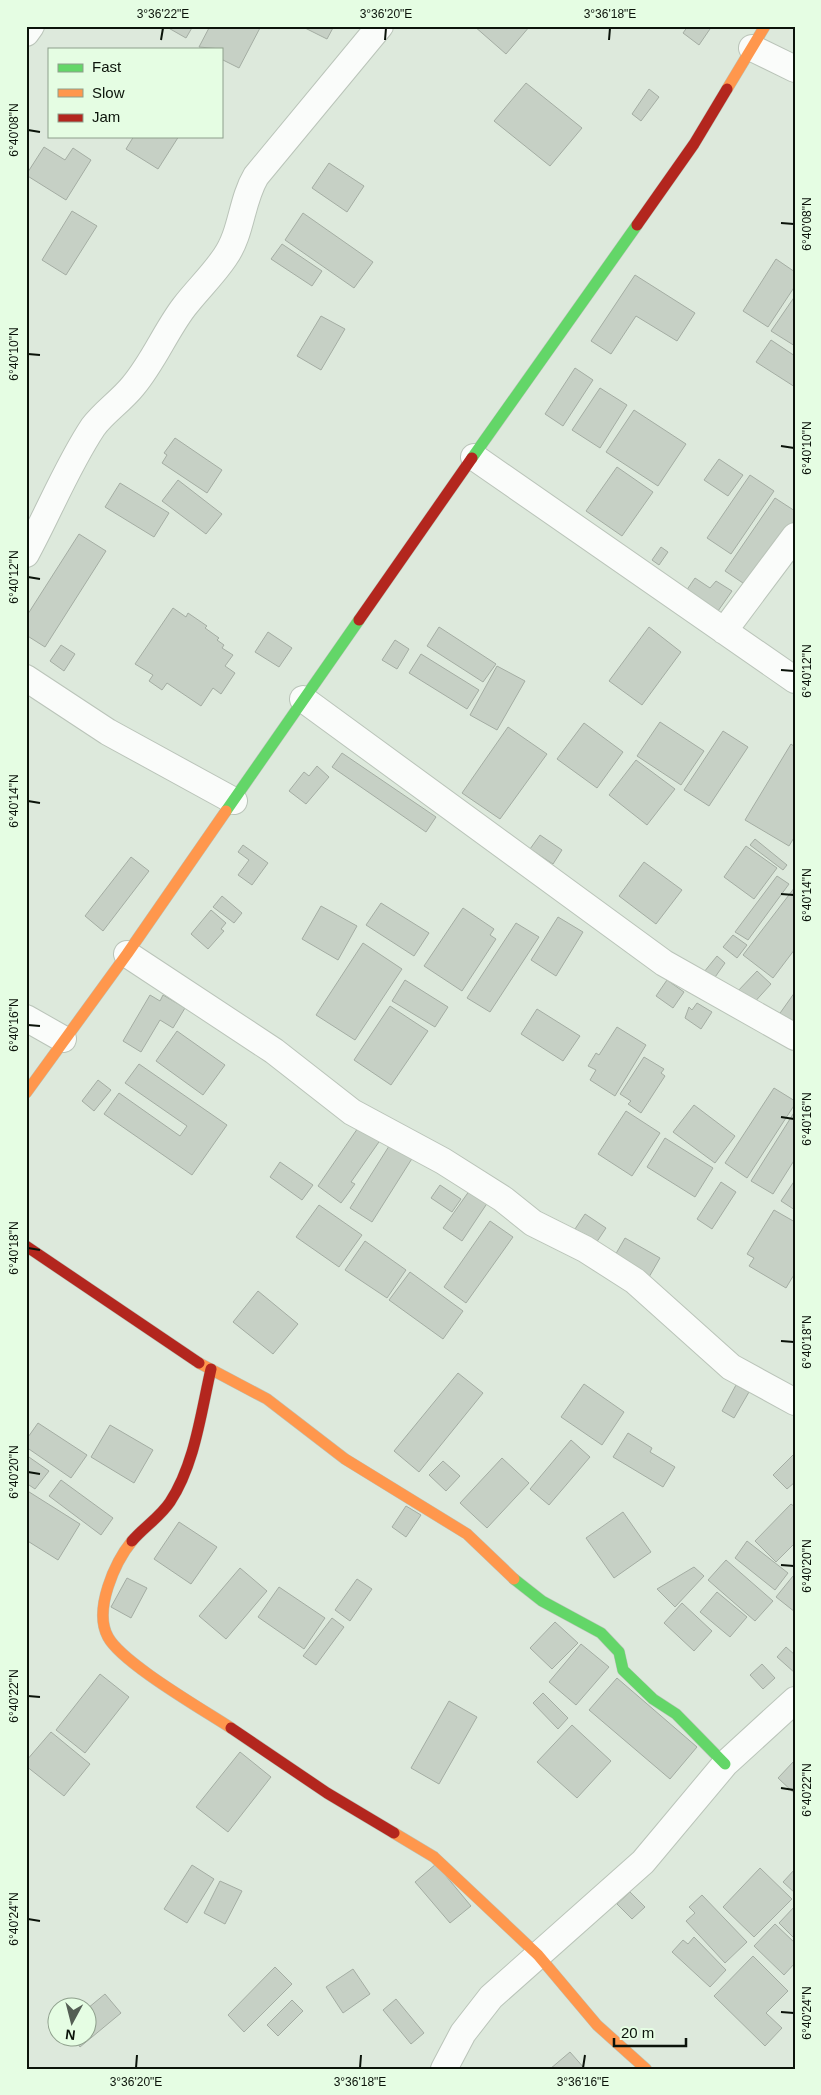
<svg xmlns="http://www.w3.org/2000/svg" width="821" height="2095" font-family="Helvetica,sans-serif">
<rect width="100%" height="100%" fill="#dde9dc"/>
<path fill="#c6d0c5" stroke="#a4ada3" d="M165,26H193L186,38Z
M210,26H261L239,68L221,59V49L199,47Z
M301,26H334L327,39Z
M474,26H530L506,54Z
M688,26H712L699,45L683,33Z
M526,83L582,128L550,166L494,121Z
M649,89L659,97L641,121L632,114Z
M134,136H179L158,169L126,149Z
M44,147L65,160L73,148L91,160L66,200L26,175Z
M329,163L364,186L347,212L312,188Z
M72,211L97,226L66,275L42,260Z
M303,213L373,262L354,288L285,240Z
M282,244L322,271L312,286L271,259Z
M776,259L795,272V286L768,327L743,311Z
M635,275L695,313L677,341L636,316L611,354L591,341Z
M795,296V346L771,331Z
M321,316L345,329L321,370L297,356Z
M771,340L795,356V387L756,362Z
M575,368L593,380L563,426L545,414Z
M600,388L627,405L600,448L572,430Z
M634,410L686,444L658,486L606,452Z
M175,438L222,470L207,493L162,463L167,455L164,453Z
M719,459L743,475L728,496L704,480Z
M617,467L653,492L622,536L586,511Z
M750,475L774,491L731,554L707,538Z
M178,480L222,514L206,534L162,501Z
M120,483L169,513L154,537L105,507Z
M775,498L795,511V520L749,587L725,571Z
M79,534L106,551L45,647L26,635V617Z
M661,547L668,552L659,565L652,560Z
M695,578L710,588L716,581L732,591L718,611L686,591Z
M173,608L186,617L188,613L207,626L205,628L219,638L217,640L224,645L222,648L233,655L225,666L235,673L221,694L213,688L201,706L167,683L162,690L149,681L153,675L135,664Z
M439,627L496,664L483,682L427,646Z
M649,627L681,652L642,705L609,681Z
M268,632L292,648L279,667L255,652Z
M395,640L409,649L397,669L382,660Z
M61,645L75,654L64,671L50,661Z
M421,654L479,690L467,709L409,673Z
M497,666L525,681L497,730L470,715Z
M660,722L704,751L681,785L637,756Z
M584,723L623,752L597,788L557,759Z
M508,727L547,754L500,819L462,793Z
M723,731L748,747L709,806L684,790Z
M791,744L795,747V836L789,846L745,820Z
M342,753L436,817L426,832L332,767Z
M636,760L675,789L647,825L609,795Z
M317,766L329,777L306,804L289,791L304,772L309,776Z
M540,835L562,850L553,864L530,849Z
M755,839L787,865L783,870L750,845Z
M243,845L268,863L252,885L238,875L249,860L238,852Z
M746,846L777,868L754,899L724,877Z
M131,857L149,871L103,931L85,916Z
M644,862L682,890L656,924L619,896Z
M777,876L789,884L748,940L735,932Z
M795,887V949L773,978L743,955Z
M222,896L242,913L234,923L213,907Z
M381,903L429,933L414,956L366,925Z
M321,906L357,926L338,960L302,939Z
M463,908L494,929L490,935L496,939L462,991L424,966Z
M211,910L226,923L221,929L224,931L208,949L191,934Z
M558,917L583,932L556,976L531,960Z
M516,923L539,937L490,1012L467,998Z
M733,935L747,945L737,958L723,947Z
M363,943L402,969L355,1040L316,1015Z
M717,956L725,963L713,980L704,972Z
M757,971L771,984L751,1006L736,993Z
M405,980L448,1007L435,1027L392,1001Z
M667,980L684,992L673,1008L656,996Z
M795,992V1027L778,1016Z
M150,995L160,1001L163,995L185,1008L173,1028L160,1020L141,1052L123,1041Z
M697,1003L712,1012L701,1029L685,1018L689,1007L692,1010Z
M390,1006L428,1031L391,1085L354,1060Z
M537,1009L580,1036L563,1061L521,1034Z
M617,1027L646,1045L615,1096L590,1080L596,1070L588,1066L596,1053L599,1055Z
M177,1031L225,1065L203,1095L156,1061Z
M644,1057L664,1069L661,1073L665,1076L641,1113L628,1104L631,1101L620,1094Z
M139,1064L227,1125L192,1175L104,1114L119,1093L180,1136L187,1126L125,1083Z
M98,1080L111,1090L94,1111L82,1101Z
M774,1088L795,1101V1104L747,1178L725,1163Z
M694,1105L735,1136L715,1163L673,1132Z
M626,1111L660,1133L632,1176L598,1154Z
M795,1111V1159L773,1194L751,1181Z
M360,1125L381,1139L351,1182L355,1184L341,1203L318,1186Z
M665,1138L713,1168L695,1197L647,1167Z
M391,1143L413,1157L372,1222L350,1208Z
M280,1162L313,1185L302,1200L270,1177Z
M795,1180V1210L781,1201Z
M721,1182L736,1192L712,1229L697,1219Z
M440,1185L461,1199L452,1212L431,1198Z
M472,1187L490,1199L462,1241L443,1228Z
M319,1205L362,1235L339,1267L296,1237Z
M774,1210L795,1222V1273L786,1288L749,1266L754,1258L747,1254Z
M585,1214L606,1228L596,1243L575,1229Z
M490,1221L513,1237L466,1303L444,1287Z
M625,1238L660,1258L649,1277L614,1257Z
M365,1241L406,1270L387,1298L345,1270Z
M410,1272L463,1311L443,1339L389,1300Z
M258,1291L298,1324L273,1354L233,1322Z
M458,1373L483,1393L419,1472L394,1451Z
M584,1384L624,1412L602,1445L561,1417Z
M736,1385L749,1392L734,1418L722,1411Z
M38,1423L87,1455L71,1478L26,1447V1440Z
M110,1425L153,1450L134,1483L91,1457Z
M628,1433L652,1448L650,1452L675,1467L663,1487L613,1457Z
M571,1440L590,1457L549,1505L530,1489Z
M795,1453V1482L787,1489L773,1475Z
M26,1455L49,1471L35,1489L26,1483Z
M502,1458L529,1483L487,1528L460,1503Z
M443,1461L460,1476L446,1491L429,1475Z
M61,1480L113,1518L101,1535L49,1496Z
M26,1490L80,1524L58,1560L26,1540Z
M791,1504L795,1507V1543L776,1562L755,1541Z
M406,1506L421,1515L406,1537L392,1527Z
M623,1512L651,1552L614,1578L586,1538Z
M179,1522L217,1547L191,1584L154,1559Z
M747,1541L788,1573L775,1590L735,1558Z
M726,1560L773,1601L755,1621L708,1580Z
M694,1567L704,1576L675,1607L657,1589Z
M240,1568L267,1591L226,1639L199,1616Z
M793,1576L795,1578V1612L776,1597Z
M127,1578L147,1588L131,1618L111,1607Z
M357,1579L372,1589L350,1621L335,1610Z
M279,1587L325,1618L304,1649L258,1617Z
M717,1592L747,1617L730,1637L700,1612Z
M682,1603L712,1631L694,1651L664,1623Z
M332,1618L344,1627L316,1665L303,1656Z
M555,1622L578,1643L552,1669L530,1648Z
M581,1644L609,1667L576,1705L549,1682Z
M786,1647L795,1655V1673L777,1657Z
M762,1664L775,1678L763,1689L750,1675Z
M100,1674L129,1697L85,1753L56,1730Z
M617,1678L697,1747L670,1779L589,1710Z
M543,1693L568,1718L558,1729L533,1703Z
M449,1701L477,1717L439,1784L411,1768Z
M572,1725L611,1761L577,1798L537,1762Z
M51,1732L90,1764L64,1796L26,1766V1761Z
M240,1752L271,1777L228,1832L196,1807Z
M795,1760V1794L778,1778Z
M436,1864L471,1906L450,1923L415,1882Z
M192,1865L214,1879L187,1923L164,1909Z
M760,1868L792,1899L754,1937L723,1907Z
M795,1869V1893L783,1882Z
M220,1881L242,1891L225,1924L204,1913Z
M630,1892L645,1907L632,1919L617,1904Z
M702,1895L747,1942L725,1963L686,1921L695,1913L689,1907Z
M795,1906V1939L779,1923Z
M775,1924L795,1943V1963L784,1975L754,1946Z
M694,1937L726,1970L710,1987L672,1952L683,1940L688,1944Z
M753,1956L788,1991L766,2013L782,2028L765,2046L714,1996Z
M275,1967L292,1984L244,2032L228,2015Z
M353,1969L370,1994L343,2013L326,1987Z
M105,1994L121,2013L80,2047L73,2038H88V2008Z
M396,1999L424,2033L411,2044L383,2010Z
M292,2000L303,2011L278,2036L267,2025Z
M570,2052L585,2069H550Z"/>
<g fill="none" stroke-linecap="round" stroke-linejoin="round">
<defs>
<path id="street" d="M26,33L31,26
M752,48L795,69
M474,457L795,680
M26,554C49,512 67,466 93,427C104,412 121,401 133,386C154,361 165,332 184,307C197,290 213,275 225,257C242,233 241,201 256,176L380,26
M724,631L795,536
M26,678L108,732L234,801
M303,699L664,963L795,1037
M127,954L274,1051L352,1112L443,1161L503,1199L533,1223L585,1249L635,1281L731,1367L795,1402
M26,1018L63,1039
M444,2069L463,2033L491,1997L643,1862L725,1764L795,1700"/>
<path id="fast" d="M472,458L637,225
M226,811L359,620
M514,1579L542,1601L601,1633L619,1652L623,1670L653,1699L676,1714L725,1764"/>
<path id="slow" d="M727,89L765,26
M26,1093L127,954L226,811
M199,1363L267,1399L345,1459L467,1534L514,1579
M132,1541C115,1562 93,1610 108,1637C122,1663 202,1709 231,1728
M394,1833L434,1857L538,1955L597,2025L646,2069"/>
<path id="jam" d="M637,225L694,144L727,89
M359,620L472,458
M26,1246L199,1363
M132,1541C144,1527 160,1517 170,1502C195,1464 201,1412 211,1369
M231,1728L327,1793L394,1833"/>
</defs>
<use href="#street" stroke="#bac4b9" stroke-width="28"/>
<use href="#fast" stroke="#bac4b9" stroke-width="12"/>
<use href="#slow" stroke="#bac4b9" stroke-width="12"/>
<use href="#jam" stroke="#bac4b9" stroke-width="12"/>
<use href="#street" stroke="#fafcfa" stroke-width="26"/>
<use href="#fast" stroke="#63d668" stroke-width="11"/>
<use href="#slow" stroke="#ff974d" stroke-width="11"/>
<use href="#jam" stroke="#b3261e" stroke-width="11"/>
</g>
<path fill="none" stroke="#0b130a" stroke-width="2" d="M161,40L163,28M385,40L386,28M609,40L610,28M28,130L40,132M781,223L794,224M28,354L40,355M781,446L794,448M28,577L40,579M781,670L794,671M28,801L40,803M781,894L794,895M28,1025L40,1026M781,1117L794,1119M28,1248L40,1250M781,1341L794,1342M28,1472L40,1474M781,1565L794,1566M28,1696L40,1697M781,1788L794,1790M28,1919L40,1921M781,2012L794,2013M136,2068L137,2055M360,2068L361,2055M583,2068L585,2055"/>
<rect width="821" height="2095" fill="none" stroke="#e5fde3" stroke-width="55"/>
<rect x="48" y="48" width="175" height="90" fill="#e5fde3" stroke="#8e9f8c"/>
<rect x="58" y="64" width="25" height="8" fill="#63d668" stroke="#8e9f8c"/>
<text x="92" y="72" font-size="15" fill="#0b130a">Fast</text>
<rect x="58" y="89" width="25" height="8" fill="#ff974d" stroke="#8e9f8c"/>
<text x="92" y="98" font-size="15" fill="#0b130a">Slow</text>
<rect x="58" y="114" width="25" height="8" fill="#b3261e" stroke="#8e9f8c"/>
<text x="92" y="122" font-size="15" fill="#0b130a">Jam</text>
<g transform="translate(72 2022) rotate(187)"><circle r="24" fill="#e5fde3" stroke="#8e9f8c"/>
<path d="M0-4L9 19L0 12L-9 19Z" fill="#545e54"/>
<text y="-8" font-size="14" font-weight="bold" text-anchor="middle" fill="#0b130a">N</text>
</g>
<path d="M614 2038v8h72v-8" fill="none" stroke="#0b130a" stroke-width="2.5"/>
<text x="621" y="2038" font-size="15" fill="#0b130a" stroke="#e5fde3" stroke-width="4" paint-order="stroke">20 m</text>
<rect x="28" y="28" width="766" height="2040" fill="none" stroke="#0b130a" stroke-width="2"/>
<g font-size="12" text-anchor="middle" fill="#0b130a">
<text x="163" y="18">3°36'22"E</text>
<text x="386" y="18">3°36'20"E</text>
<text x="610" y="18">3°36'18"E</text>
<text transform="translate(14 130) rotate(-90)" y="4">6°40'08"N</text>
<text transform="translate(807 224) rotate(-90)" y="4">6°40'08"N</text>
<text transform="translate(14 354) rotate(-90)" y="4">6°40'10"N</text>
<text transform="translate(807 448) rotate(-90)" y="4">6°40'10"N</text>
<text transform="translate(14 577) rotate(-90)" y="4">6°40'12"N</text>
<text transform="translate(807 671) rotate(-90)" y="4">6°40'12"N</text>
<text transform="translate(14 801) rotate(-90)" y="4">6°40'14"N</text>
<text transform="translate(807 895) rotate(-90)" y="4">6°40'14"N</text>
<text transform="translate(14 1025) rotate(-90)" y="4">6°40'16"N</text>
<text transform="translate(807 1119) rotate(-90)" y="4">6°40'16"N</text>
<text transform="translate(14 1248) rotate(-90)" y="4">6°40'18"N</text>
<text transform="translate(807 1342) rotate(-90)" y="4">6°40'18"N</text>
<text transform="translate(14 1472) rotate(-90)" y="4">6°40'20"N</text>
<text transform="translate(807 1566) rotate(-90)" y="4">6°40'20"N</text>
<text transform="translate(14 1696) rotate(-90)" y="4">6°40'22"N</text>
<text transform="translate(807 1790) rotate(-90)" y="4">6°40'22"N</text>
<text transform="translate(14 1919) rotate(-90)" y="4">6°40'24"N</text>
<text transform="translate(807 2013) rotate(-90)" y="4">6°40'24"N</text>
<text x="136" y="2086">3°36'20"E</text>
<text x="360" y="2086">3°36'18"E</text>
<text x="583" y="2086">3°36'16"E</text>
</g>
</svg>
